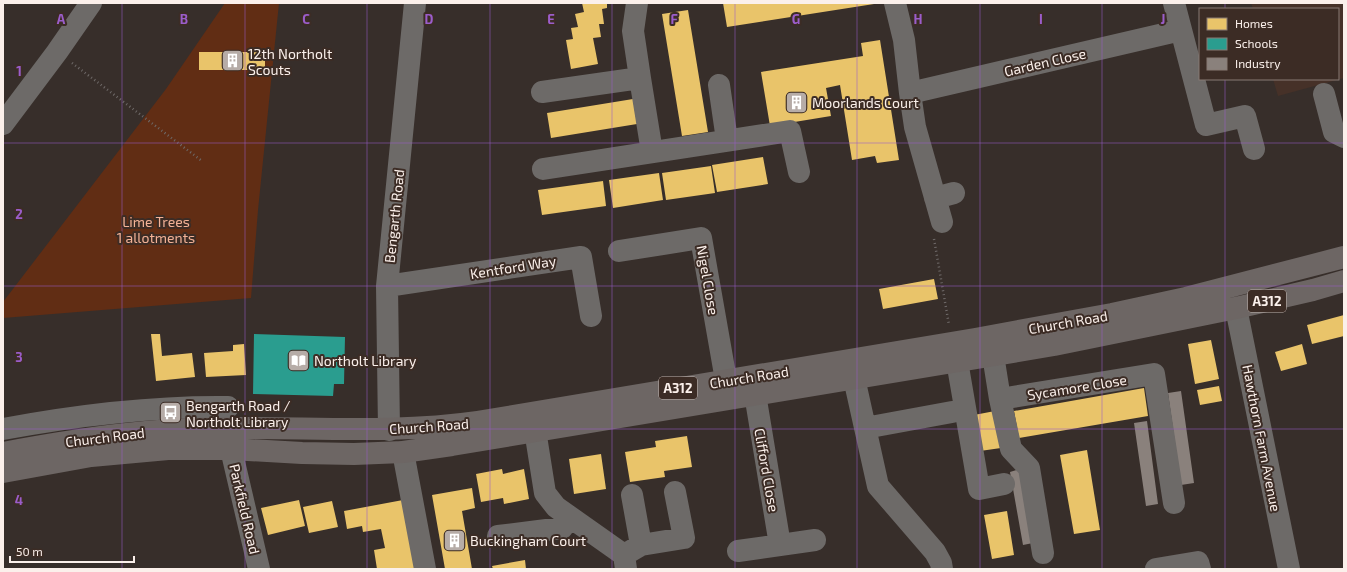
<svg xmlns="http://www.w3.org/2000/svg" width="1347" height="572" font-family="'Exo 2',sans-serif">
<rect width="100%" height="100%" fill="#372e2a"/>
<path fill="#463128" d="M1251,3H1344V78L1278,96L1273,79H1338V9H1253Z"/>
<path fill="#612d14" d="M225,3H279L258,210L251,298L3,318V302L166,89Z"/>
<path fill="#e9c46a" d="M582,3H607V8L602,9L604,24H599L601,37L593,38L598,64L571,69L566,40L573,39L571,28L578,27L575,14L584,12Z
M723,3H874V4L727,27Z
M688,10L708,132L682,136L662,14Z
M880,40L899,160L877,163L875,156L852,160L840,85L826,88L831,116L770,126L761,72L863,56L861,43Z
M199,52H265V70H199Z
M633,99L637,124L551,138L547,113Z
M763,157L768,184L717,192L712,165Z
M711,166L715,193L666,200L662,173Z
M659,173L663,200L613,208L609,180Z
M603,181L606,206L542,215L538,190Z
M934,279L938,299L883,309L879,289Z
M1344,315V336L1312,344L1307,325Z
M151,334H160L162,356L192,353L195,377L156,381Z
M1211,340L1219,379L1195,384L1188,344Z
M244,344L246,375L206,377L204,353L233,351V345Z
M1302,344L1307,364L1281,371L1275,352Z
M1219,386L1222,401L1200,405L1197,390Z
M1144,388L1148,416L1019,438L1014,411Z
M995,411L1001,448L980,451L974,415Z
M687,436L692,467L664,471L665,477L630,482L625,452L656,447L655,441Z
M1087,450L1100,530L1074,534L1060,455Z
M601,454L606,489L574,494L569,459Z
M502,469L503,474L524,469L529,499L504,504L503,498L481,502L476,474Z
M472,488L475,508L462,511L472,569H445L432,495Z
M299,500L305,526L268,535L261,508Z
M403,500L416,569H377L374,550L385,548L381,529L363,532L362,526L347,529L344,511Z
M332,501L338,527L309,533L303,507Z
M1007,511L1014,555L992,559L984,515Z
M525,560L526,569H493L492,566Z"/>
<path fill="#2a9d8f" d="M254,334L345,337L344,384H334L333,396L253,394Z"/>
<path fill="#8a817c" d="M1181,391L1194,483L1181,485L1168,393Z
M1147,421L1158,504L1146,506L1134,423Z
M1020,469L1033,543L1023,545L1010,472Z"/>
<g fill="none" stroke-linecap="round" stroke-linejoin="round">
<path stroke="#6f6a69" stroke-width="2.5" stroke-dasharray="1 3" stroke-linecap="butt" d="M72,63L202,161
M934,239L949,325"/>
<path stroke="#6d6a68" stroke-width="22" d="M637,3L633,31L640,78L652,152
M895,3L904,40L910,93L915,127L942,222
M1174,3L1206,125L1245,116L1254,149
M719,85L727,140
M542,92L640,78
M910,93L1181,30
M1324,94L1334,132L1344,137
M3,124L57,52L91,3
M543,169L790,131L799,172
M935,198L954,193
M619,251L701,238L726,380
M387,286L581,257L591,316
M1236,308L1289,569
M993,355L1000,399L1011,449L1029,468L1043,553
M957,361L979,489L1004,484
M854,378L878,486L935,552L941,563L942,569
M755,394L780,545
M1000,399L1154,374L1174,503
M865,428L952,412
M3,429C78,415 152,406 228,407
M389,430L387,286L415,3
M535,430L545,493L556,507L624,555L626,569
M231,449L259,569
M403,452L425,569
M632,495L641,545
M498,536L562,528L570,517
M738,551L815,540
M624,555L641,545L684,538L675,492
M1156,569L1198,562L1200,569"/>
<path stroke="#6d6664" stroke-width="22" d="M3,453C78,439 151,428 228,428C311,427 395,434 478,422L975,339L1112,314L1186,298L1344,257
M3,472L91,456L168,449H231L302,453L354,454L403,452L452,445L1054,345L1236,308L1313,290L1344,281"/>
</g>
<path fill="none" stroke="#9b5dca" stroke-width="1" stroke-opacity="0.55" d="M122,3V569M245,3V569M367,3V569M490,3V569M612,3V569M735,3V569M857,3V569M980,3V569M1102,3V569M1225,3V9M1225,79V569M3,143H1344M3,286H1344M3,429H1344"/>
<defs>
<symbol id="building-square" viewBox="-11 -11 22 22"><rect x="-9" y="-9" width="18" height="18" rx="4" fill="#b6aca7" stroke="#3c2c25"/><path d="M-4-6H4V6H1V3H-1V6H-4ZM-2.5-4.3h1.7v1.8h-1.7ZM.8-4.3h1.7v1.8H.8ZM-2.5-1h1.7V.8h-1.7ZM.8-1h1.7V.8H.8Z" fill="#fff"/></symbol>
<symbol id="library-square" viewBox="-11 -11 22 22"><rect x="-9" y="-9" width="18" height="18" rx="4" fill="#b6aca7" stroke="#3c2c25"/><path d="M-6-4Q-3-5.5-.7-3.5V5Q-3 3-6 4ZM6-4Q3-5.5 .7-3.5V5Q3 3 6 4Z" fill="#fff"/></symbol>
<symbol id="bus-square" viewBox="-11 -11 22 22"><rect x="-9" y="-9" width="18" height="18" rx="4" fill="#b6aca7" stroke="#3c2c25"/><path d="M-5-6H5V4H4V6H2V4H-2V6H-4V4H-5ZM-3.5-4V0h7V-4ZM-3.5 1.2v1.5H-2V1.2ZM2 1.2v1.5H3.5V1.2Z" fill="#fff"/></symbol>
</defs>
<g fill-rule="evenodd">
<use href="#building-square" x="220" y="48" width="25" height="25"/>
<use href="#building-square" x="784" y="90" width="25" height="25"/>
<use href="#library-square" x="286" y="348" width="25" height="25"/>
<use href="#bus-square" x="158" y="400" width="25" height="25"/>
<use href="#building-square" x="442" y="528" width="25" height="25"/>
</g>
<g text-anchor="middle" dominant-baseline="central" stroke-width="4" stroke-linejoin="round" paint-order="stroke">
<g fill="#3c2c25" stroke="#c2b5b0" stroke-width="1">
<rect x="1248" y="290" width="38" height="22" rx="3"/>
<rect x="659" y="377" width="38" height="22" rx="3"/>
</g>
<g font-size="13" font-weight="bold" fill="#fbf0eb">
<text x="1267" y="301">A312</text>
<text x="678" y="388">A312</text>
</g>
<g font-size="14" fill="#fbf0eb" stroke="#3c2c25" text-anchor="start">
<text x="248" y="53">12th Northolt<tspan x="248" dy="16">Scouts</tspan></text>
<text x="812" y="102">Moorlands Court</text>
<text x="314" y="360">Northolt Library</text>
<text x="186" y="405">Bengarth Road /<tspan x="186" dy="16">Northolt Library</tspan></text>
<text x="470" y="540">Buckingham Court</text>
</g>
<g font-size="14" fill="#fbf0eb" stroke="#3c2c25">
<text transform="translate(1045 62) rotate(-13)">Garden Close</text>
<text transform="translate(394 216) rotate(-84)">Bengarth Road</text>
<text transform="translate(513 267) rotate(-9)">Kentford Way</text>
<text transform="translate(708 280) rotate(80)">Nigel Close</text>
<text transform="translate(1068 322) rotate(-10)">Church Road</text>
<text transform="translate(749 377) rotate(-9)">Church Road</text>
<text transform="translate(1077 387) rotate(-9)">Sycamore Close</text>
<text transform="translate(429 426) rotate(-4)">Church Road</text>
<text transform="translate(105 437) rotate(-7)">Church Road</text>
<text transform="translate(1262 438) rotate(79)">Hawthorn Farm Avenue</text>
<text transform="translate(767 470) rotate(80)">Clifford Close</text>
<text transform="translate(245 509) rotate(77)">Parkfield Road</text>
</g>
<g font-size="14" fill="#f4b296" stroke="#3c2c25">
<text x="156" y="221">Lime Trees<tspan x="156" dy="16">1 allotments</tspan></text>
</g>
</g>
<g font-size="13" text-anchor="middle" font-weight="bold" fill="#9b5dca" stroke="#3c2c25" stroke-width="4" stroke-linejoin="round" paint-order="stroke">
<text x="61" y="24">A</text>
<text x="184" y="24">B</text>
<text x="306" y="24">C</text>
<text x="429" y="24">D</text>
<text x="551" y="24">E</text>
<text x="674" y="24">F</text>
<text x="796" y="24">G</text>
<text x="918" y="24">H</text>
<text x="1041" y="24">I</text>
<text x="1163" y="24">J</text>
<text x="19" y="76">1</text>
<text x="19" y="219">2</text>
<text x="19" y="362">3</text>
<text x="19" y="505">4</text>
</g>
<rect width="1347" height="572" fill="none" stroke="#fbf0eb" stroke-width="8"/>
<rect x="1199" y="8" width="140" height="72" fill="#3c2c25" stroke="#887a74"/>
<rect x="1207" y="18" width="20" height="12" fill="#e9c46a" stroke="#887a74"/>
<text x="1235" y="28" font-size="12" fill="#fbf0eb">Homes</text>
<rect x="1207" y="38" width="20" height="12" fill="#2a9d8f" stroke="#887a74"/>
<text x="1235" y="48" font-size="12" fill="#fbf0eb">Schools</text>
<rect x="1207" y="58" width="20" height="12" fill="#8a817c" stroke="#887a74"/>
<text x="1235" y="68" font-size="12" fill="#fbf0eb">Industry</text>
<path d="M10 556v6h124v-6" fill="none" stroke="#fbf0eb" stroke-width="2"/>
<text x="16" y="556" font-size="12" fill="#fbf0eb" stroke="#3c2c25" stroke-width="3" paint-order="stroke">50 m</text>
</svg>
